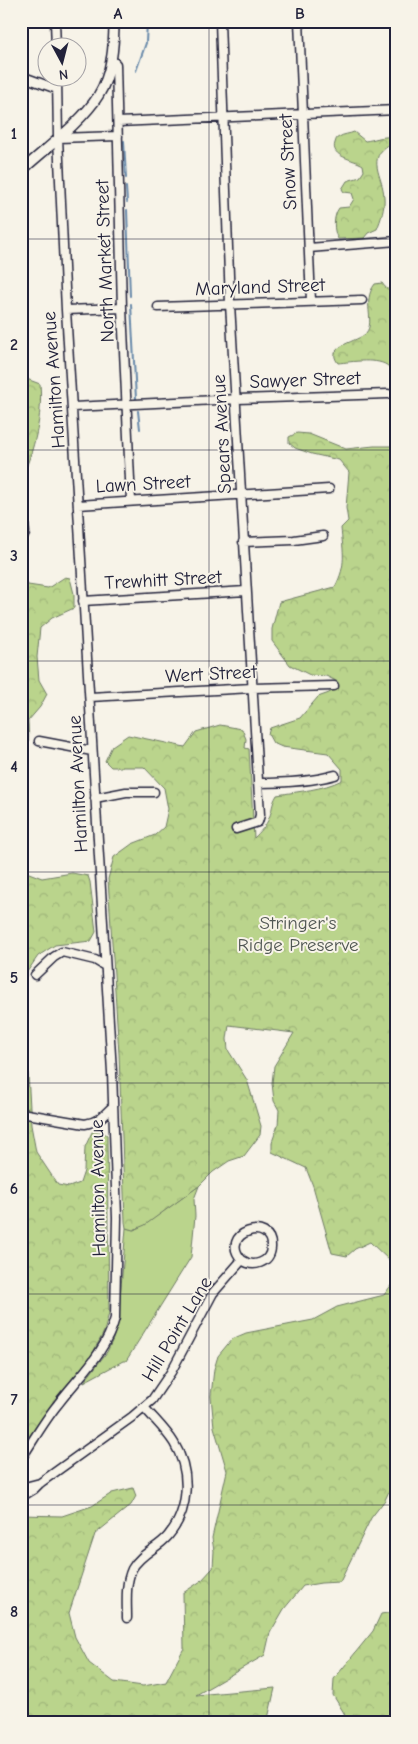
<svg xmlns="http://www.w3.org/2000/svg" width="418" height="1744" font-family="'Comic Neue',sans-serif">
<defs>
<pattern id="forest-crowns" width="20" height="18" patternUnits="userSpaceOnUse" patternTransform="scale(1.25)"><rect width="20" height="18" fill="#bad48c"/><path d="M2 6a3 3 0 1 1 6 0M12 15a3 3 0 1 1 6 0" fill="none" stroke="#a0b67a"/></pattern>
</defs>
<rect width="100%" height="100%" fill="#f7f3e8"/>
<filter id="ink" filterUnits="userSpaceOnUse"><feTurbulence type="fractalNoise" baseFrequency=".02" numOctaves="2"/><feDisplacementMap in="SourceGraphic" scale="10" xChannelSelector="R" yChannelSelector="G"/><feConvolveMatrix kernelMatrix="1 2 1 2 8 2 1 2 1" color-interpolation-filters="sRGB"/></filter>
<g filter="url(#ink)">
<path fill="#bad48c" stroke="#6e7b64" d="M199,1186L194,1199L195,1216L191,1257L126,1361H123L84,1382L107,1352L113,1339L118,1322L126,1228L134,1230L161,1213Z"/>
<path fill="url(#forest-crowns)" stroke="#6e7b64" d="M354,132L365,141C374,140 382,136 391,137L390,144C365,159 383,175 384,197C385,208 381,219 377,229L368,233L364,238L338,239C333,231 333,216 339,208L349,207L354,199L352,193L344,192L342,189L347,181L360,177L364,171L363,165C354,159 330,157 335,143C336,140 336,138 339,137C343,134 350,134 354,132Z
M382,283C386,289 390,292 397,290V381C393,377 393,371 389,367C380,357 350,362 338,363C324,345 359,342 366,333C376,321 361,302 375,284Z
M21,373L24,378L40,384C43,416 34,450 21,480Z
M297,433L309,434L346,449L374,446H397V1474L385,1500L371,1518L340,1582L321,1583L303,1586L284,1609L270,1633L265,1655L196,1695L275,1688L267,1723H21V1515L62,1516L92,1506L112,1493L133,1488L136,1496L131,1505L95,1534L69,1613L75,1637L89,1663L114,1682L143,1686L166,1682L184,1648L183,1593L201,1581L213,1568L214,1551L212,1538L227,1471L214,1427L211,1396L214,1369L218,1356L232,1339L246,1333L313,1320L337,1307L384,1295L395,1280L391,1262L370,1242L355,1249L347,1256L332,1253L313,1186L306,1168L272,1152V1142L278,1125L279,1110L274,1101L272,1083L274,1066L294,1033L229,1025L227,1039L228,1050L247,1080L261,1126L260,1135L244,1156L229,1161L213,1172L199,1186L145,1225L133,1230L126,1228L125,1222L119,1054L108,879L114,857L132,844L155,835L164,827L168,809L164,788L144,767H111L105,761L112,746L128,735L185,747L196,732L220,725L242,729L246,739L245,748L249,749L254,838C260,832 266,826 269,818C273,809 271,805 277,795C300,791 322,790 342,780V769L328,753L282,747L273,743L268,734L270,728L300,718L318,697L329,693L336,688L338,682L326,676L310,675L290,665L272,641V629L279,602L335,587C347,564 343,553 341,528L348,521L346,508L349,472L339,460L312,454L295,448L289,443V437Z
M21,577L28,585L48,588L65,577L70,578L74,594V608L52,618L40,628L37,657L39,680L47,694L40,707L28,721C29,737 30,755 21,769Z
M21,870L42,878L72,873L88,876L90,882L96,932L91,941L55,945L38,956L27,972L23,987L31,1125L36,1152L58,1185L69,1187L80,1183L84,1171L85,1147L92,1132H103L107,1135L109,1313L104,1332L90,1358L58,1395L21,1448Z
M394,1612H397V1723H347L344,1713L333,1695L334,1679L373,1631L381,1614Z"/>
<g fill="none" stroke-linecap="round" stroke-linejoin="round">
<path stroke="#6789aa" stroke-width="2" d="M136,71L146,43L147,21
M124,141L126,178
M126,187L127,202
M127,210L130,296
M131,304L136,399
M138,411L140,429"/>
<defs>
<path id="minor" d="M55,21L56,48
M220,21L230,304L260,815L258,822L236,829
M299,21L311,301
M111,59L116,64L122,308L131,501
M21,76L57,89
M118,122L397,110
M58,138L118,136
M309,248L397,241
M158,307L362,300
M66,310L122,308
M73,407L237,399L388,394
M21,486L25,534
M78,505L329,489
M243,542L294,540L323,536
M83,601L246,591
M90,697L252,688L334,686
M39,741L92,751
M258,783C284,783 310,782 335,775
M95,798L126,792H154
M35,975L54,957L62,952L95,960L105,966
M21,1113L85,1124C98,1122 103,1116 112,1107
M21,1459C33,1441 44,1421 58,1404C79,1376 106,1353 115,1318L117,1218L112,1072L66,310L58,138L57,78
M21,1488L40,1483
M21,1497L34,1489L40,1483L132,1417L152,1400L171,1372L213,1293L242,1260C217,1233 273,1215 271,1248C270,1263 253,1268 242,1260
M127,1618C127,1602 125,1584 132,1569C140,1554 158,1548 168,1536C190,1510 191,1471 174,1443C166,1430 154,1419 144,1407"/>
<path id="tertiary" d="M21,171C44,150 83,121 98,96C112,74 114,46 114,21"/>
</defs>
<use href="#minor" stroke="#22223b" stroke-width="11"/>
<use href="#tertiary" stroke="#22223b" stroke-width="12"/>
<use href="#minor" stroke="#f7f3e8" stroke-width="8"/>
<use href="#tertiary" stroke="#f7f3e8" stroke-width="9"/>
</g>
</g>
<path fill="none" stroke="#22223b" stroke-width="1" stroke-opacity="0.55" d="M209,21V1723M21,239H397M21,450H397M21,661H397M21,872H397M21,1083H397M21,1294H397M21,1505H397"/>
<g text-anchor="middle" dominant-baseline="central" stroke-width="4" stroke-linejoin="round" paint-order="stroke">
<g font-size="19" fill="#22223b" stroke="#f7f3e8">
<text transform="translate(288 162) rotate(-93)">Snow Street</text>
<text transform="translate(105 261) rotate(-92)">North Market Street</text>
<text transform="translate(260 287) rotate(-2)">Maryland Street</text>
<text transform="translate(54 380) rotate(-94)">Hamilton Avenue</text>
<text transform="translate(305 380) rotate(-2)">Sawyer Street</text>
<text transform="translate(222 434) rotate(-93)">Spears Avenue</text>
<text transform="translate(143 484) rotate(-3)">Lawn Street</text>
<text transform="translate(163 580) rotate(-3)">Trewhitt Street</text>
<text transform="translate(211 674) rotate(-3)">Wert Street</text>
<text transform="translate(78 784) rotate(-93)">Hamilton Avenue</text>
<text transform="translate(98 1188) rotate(-91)">Hamilton Avenue</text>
<text transform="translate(177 1329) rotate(-59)">Hill Point Lane</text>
</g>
<g font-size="19" fill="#505753" stroke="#f7f3e8">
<text x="298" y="923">Stringer's<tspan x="298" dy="22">Ridge Preserve</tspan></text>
</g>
</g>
<rect width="418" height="1744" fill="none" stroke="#f7f3e8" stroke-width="55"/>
<g transform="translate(62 62) rotate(173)"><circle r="24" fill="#f7f3e8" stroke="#a29fa3"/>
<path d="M0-4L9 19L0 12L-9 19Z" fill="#22223b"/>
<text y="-8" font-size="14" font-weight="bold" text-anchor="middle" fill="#22223b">N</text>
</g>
<rect x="28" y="28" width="362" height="1688" fill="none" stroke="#22223b" stroke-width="2"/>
<g font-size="16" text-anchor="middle" font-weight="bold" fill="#22223b">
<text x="118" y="19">A</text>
<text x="300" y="19">B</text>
<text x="14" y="139">1</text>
<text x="14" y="350">2</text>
<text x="14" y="561">3</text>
<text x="14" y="772">4</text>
<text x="14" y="983">5</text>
<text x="14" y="1194">6</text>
<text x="14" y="1405">7</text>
<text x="14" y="1617">8</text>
</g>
</svg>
